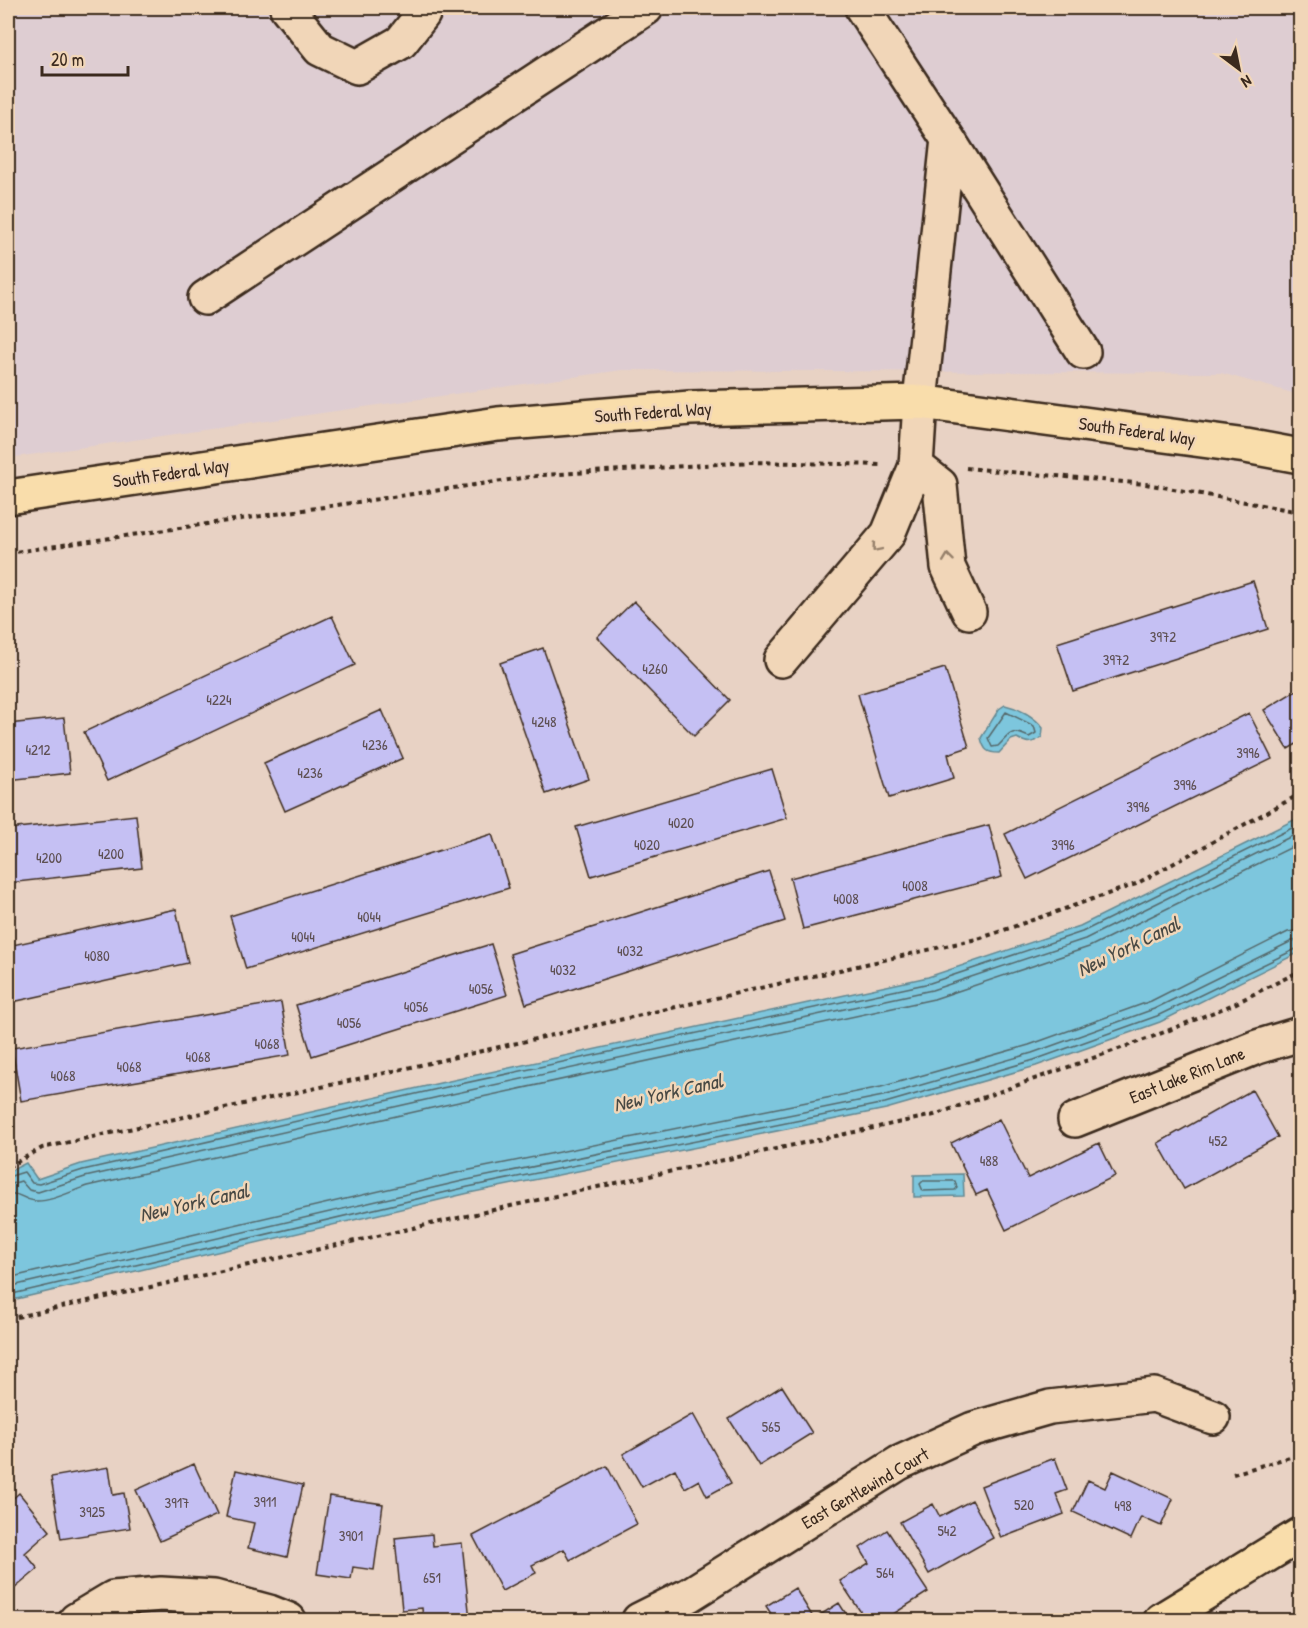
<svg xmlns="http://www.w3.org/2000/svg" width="1308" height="1628" font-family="'Patrick Hand',sans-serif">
<rect width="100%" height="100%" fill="#e8d2c4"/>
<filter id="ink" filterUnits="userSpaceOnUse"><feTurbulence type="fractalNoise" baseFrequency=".0167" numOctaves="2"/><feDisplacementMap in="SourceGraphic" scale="12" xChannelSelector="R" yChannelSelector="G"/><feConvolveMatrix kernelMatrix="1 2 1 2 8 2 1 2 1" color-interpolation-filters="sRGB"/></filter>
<g filter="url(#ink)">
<path fill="#decdd2" d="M8,8H1300V395L1221,373L622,370L8,458Z"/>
<path fill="#7dc6dd" stroke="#638891" stroke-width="1.5" d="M1005,705C1019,708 1035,717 1043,728L1042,737C1032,744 1027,744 1017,738L1011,740L999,753C987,753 984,750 981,738L999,709Z
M1300,817V952L1160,1022L1036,1066L886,1109L469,1193L8,1301V1172L26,1163L37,1179L81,1164L440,1083L928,977L1080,926Z
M963,1174L964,1196L914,1197V1175Z"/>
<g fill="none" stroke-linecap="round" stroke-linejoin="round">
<path stroke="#55686a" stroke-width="1.5" d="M1006,712L1034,726L1036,733L1029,737C1009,728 1011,734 998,746L992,747L988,738Z
M8,1177L24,1172L32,1183L39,1184L83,1170L442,1088L930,983L1082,932L1300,824
M923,1181H955L957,1188L955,1190L923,1191L920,1184Z
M8,1185L21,1181L29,1190L38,1192L85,1177L443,1096L932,990L1085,939L1300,832
M8,1194C24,1193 21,1200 35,1201C51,1202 72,1191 87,1186L445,1105L934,999L1089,947L1300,843
M8,1278L465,1171L881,1087L1029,1045L1151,1001L1288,932L1300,930
M8,1287L467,1180L883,1096L1032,1053L1154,1009L1292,941L1300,939
M8,1295L468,1187L885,1103L1034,1060L1157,1016L1300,947"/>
</g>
<path fill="#c5c0f3" stroke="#3b2a1e" stroke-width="1.5" d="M1253,581L1268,629L1073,691L1057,643Z
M634,601L730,700L694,736L597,637Z
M332,616L355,665L107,781L84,732Z
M543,648L589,779L546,794L500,663Z
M945,668L969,747L948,754L954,778L889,798L858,694Z
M1300,688V742L1288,749L1264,710Z
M382,710L403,758L285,811L264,763Z
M1249,713L1272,759L1027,879L1005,834Z
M64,718L70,773L8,780V724Z
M772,769L787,818L591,876L576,827Z
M136,815L142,868L8,883V829Z
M989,825L1002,877L803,929L790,878Z
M492,834L509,888L246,969L230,916Z
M769,871L785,921L526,1004L510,954Z
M176,909L188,963L8,1003V946Z
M491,944L507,995L312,1056L296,1005Z
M281,1002L290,1055L21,1101L12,1048Z
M1252,1090L1278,1137L1184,1189L1158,1143Z
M999,1119L1028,1178L1099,1143L1115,1176L1006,1230L987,1190L976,1195L951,1143Z
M1300,1379V1407L1292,1382Z
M782,1386L812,1433L759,1466L729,1419Z
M693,1414L731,1483L707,1496L699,1480L685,1488L675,1469L642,1487L623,1454Z
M1055,1458L1067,1490L1056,1494L1064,1514L1001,1538L981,1486Z
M194,1464L217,1515L160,1541L136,1490Z
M607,1466L637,1524L570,1560L564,1549L532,1565L536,1573L502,1591L473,1536Z
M109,1467L113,1495L124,1493L130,1528L61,1539L51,1477Z
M236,1470L303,1485L287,1557L248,1548L254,1523L226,1517Z
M1113,1471L1173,1499L1161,1526L1141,1517L1131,1539L1073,1512L1088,1480L1105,1488Z
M19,1493L50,1531L25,1553L38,1569L8,1594V1503Z
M329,1496L383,1504L374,1570L353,1567L351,1579L317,1574Z
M972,1500L993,1538L929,1574L900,1522L933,1504L940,1517Z
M887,1530L928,1592L884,1620H866L840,1581L869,1563L860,1548Z
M432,1534L433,1546L462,1543L470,1620H423L422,1608L402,1610L395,1538Z
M795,1588L814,1619L839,1603L850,1620H775L766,1606Z"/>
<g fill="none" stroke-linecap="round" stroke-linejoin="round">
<defs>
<path id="minor" d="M287,8L320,49L357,67L401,42L423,14L421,8
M862,8L948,139L920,402L916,466
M948,139L1083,352
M205,298L646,8
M781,660L888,534L916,466L940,485L948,567L969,612
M1075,1120L1257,1047L1300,1034
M76,1620L113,1598L161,1594L214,1597L269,1612L289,1620
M639,1620L689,1595L899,1463L973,1429L1050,1407L1154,1395L1213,1417"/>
<path id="major" d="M8,497L498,424L690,408L920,402L1246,446L1300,456
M1161,1620L1300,1535"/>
</defs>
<use href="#minor" stroke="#3b2a1e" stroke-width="38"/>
<use href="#major" stroke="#3b2a1e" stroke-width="38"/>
<path stroke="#3b2a1e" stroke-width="4" stroke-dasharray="4.5 4.5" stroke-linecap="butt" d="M966,468L1146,484L1300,512
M8,553L543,475L751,462L883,465
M8,1167L42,1148L376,1075L981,938L1136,884L1300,794
M8,1319L551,1197L934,1115L1152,1037L1234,1004L1300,971
M1233,1474L1300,1454"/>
<use href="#minor" stroke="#f1d6b8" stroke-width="33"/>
<use href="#major" stroke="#f9ddab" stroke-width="33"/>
</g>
<defs><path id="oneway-chevron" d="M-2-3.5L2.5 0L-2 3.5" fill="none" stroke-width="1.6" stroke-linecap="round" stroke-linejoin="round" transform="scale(1.5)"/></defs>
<g stroke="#96806b">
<use href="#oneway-chevron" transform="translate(876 548) rotate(130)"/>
<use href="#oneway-chevron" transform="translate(948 558) rotate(-97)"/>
</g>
</g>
<g text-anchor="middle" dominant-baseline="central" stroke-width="5" stroke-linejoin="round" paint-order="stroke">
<g font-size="15" fill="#5e5053">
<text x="1163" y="636">3972</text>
<text x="1116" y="659">3972</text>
<text x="655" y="668">4260</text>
<text x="219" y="699">4224</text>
<text x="544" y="721">4248</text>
<text x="375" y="744">4236</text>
<text x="38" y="749">4212</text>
<text x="1248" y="752">3996</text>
<text x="310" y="772">4236</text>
<text x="1185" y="784">3996</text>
<text x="1138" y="806">3996</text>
<text x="681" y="822">4020</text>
<text x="647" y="844">4020</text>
<text x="1063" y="844">3996</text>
<text x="111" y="853">4200</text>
<text x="49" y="857">4200</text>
<text x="915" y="885">4008</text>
<text x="846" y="898">4008</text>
<text x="369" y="916">4044</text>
<text x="303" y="936">4044</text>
<text x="630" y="950">4032</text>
<text x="97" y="955">4080</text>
<text x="563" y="969">4032</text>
<text x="481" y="988">4056</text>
<text x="416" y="1006">4056</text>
<text x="349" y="1022">4056</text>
<text x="267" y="1043">4068</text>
<text x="198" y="1056">4068</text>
<text x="129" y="1066">4068</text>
<text x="63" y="1075">4068</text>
<text x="1218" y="1140">452</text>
<text x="989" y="1160">488</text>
<text x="771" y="1426">565</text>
<text x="265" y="1501">3911</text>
<text x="177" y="1502">3917</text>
<text x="1024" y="1504">520</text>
<text x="1123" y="1505">498</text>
<text x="92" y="1511">3925</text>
<text x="947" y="1530">542</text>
<text x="351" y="1535">3901</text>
<text x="885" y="1572">564</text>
<text x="432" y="1577">651</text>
</g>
<g font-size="18" fill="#3b2a1e" stroke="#f1d6b8">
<text transform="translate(653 412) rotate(-4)">South Federal Way</text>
<text transform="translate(1137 431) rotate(8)">South Federal Way</text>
<text transform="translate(171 473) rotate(-8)">South Federal Way</text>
<text transform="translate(1187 1075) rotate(-22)">East Lake Rim Lane</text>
<text transform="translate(865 1488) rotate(-30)">East Gentlewind Court</text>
</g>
<g font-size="20" font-style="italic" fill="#484944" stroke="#f1d6b8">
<text transform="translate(1128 946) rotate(-26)">New York Canal</text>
<text transform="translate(668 1092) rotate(-13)">New York Canal</text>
<text transform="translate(194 1202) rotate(-13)">New York Canal</text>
</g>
</g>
<rect width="1308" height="1628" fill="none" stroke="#f1d6b8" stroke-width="30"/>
<rect x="15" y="15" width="1278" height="1598" fill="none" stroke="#3b2a1e" stroke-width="2" filter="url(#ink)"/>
<g transform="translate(1239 69) rotate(148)" stroke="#f1d6b8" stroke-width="4.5" paint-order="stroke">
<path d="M0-4.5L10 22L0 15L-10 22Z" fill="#3b2a1e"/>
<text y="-9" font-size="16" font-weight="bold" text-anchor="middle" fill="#3b2a1e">N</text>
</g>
<path d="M42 66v9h86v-9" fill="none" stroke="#3b2a1e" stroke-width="3"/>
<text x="51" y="66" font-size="18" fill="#3b2a1e" stroke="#f1d6b8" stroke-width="4.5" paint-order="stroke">20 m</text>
</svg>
